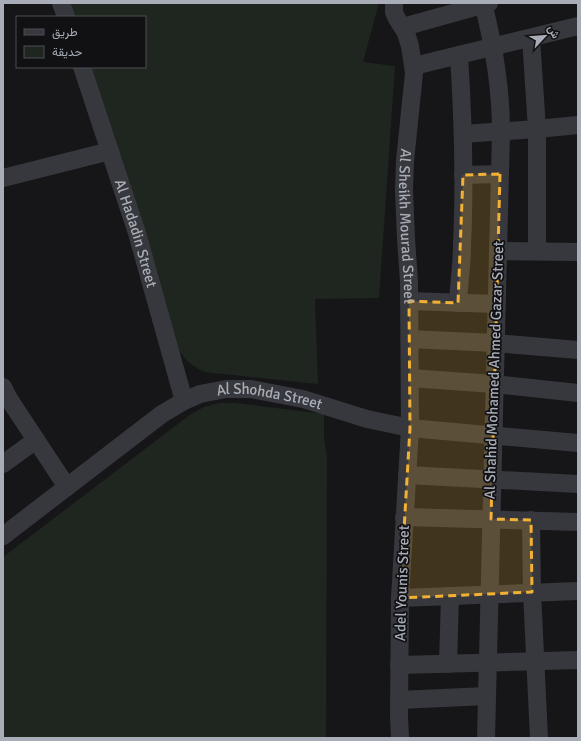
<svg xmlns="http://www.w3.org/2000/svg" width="581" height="741" font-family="Signika,Vazirmatn,sans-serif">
<rect width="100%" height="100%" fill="#161618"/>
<path fill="#1e261f" d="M70,3H379L363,62L395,66L379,298L315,299L318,384L205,372C193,367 185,360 178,349L90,67H145V17H74Z
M219,403H235L324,414V438L327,458L326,738H3V557L191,414L204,407Z"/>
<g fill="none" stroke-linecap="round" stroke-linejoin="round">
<g stroke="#37383d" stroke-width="18">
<path d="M61,3L66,17"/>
<path id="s1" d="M394,3V12L396,17L406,33L410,46L414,73L405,161L404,190L406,239L409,281L410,428L400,598L399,716L400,738"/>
<path d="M483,3C494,46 501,87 501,132L486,738"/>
<path d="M403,27L489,3"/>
<path d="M531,38L537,129V251"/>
<path d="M414,66L578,26"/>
<path id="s2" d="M82,67L137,233L184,401"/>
<path d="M463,134L537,129L578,125"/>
<path d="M463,175L500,174"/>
<path d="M3,178L110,151"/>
<path d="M498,251L578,252"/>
<path d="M409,301L496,304"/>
<path d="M458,303C459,283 462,264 462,245C465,182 463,118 459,55"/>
<path d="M410,339L495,343L578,350"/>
<path d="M410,378L494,384L578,393"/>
<path d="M3,387L9,399L67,487"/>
<path d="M3,464L36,440"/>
<path d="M407,475L578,484"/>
<path d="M404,517L578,522"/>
<path d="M531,520L532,592L539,738"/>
<path id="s3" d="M3,536L162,414L184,401L200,394L226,389H251L303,399L367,419L410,428L578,443"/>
<path d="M400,598L578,591"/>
<path d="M448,664L450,596"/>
<path d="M399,665L578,660"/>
<path d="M399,700L487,696"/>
</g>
</g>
<path fill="#f2b134" fill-opacity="0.2" stroke="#f2b134" stroke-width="3" stroke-dasharray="8 5" stroke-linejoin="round" d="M500,174L491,519L531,520L532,592L400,598L410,428L409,301L458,303L463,175Z"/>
<g text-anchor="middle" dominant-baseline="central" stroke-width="3.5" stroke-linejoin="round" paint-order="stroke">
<g font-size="15" fill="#a8adb8" stroke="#111113">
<text stroke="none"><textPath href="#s1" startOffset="228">Al Sheikh Mourad Street</textPath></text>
<text stroke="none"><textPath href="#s2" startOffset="175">Al Hadadin Street</textPath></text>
<text transform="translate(494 370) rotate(-88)">Al Shahid Mohamed Ahmed Gazar Street</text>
<text stroke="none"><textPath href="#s3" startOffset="314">Al Shohda Street</textPath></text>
<text transform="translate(402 583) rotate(-88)">Adel Younis Street</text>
</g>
</g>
<rect width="581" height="741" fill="none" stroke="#a8adb8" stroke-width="8"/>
<rect x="16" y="16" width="130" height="52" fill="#111113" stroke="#4d4f55"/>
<rect x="24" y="29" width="20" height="6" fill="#37383d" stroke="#4d4f55"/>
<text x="52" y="36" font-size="12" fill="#a8adb8">طريق</text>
<rect x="24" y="46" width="20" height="12" fill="#1e261f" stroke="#4d4f55"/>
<text x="52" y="56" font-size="12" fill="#a8adb8">حديقة</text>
<g transform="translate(545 36) rotate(64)" stroke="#111113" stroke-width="3" paint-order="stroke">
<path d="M0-3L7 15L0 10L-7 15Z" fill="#a8adb8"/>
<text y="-6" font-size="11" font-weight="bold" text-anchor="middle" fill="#a8adb8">ش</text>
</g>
</svg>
